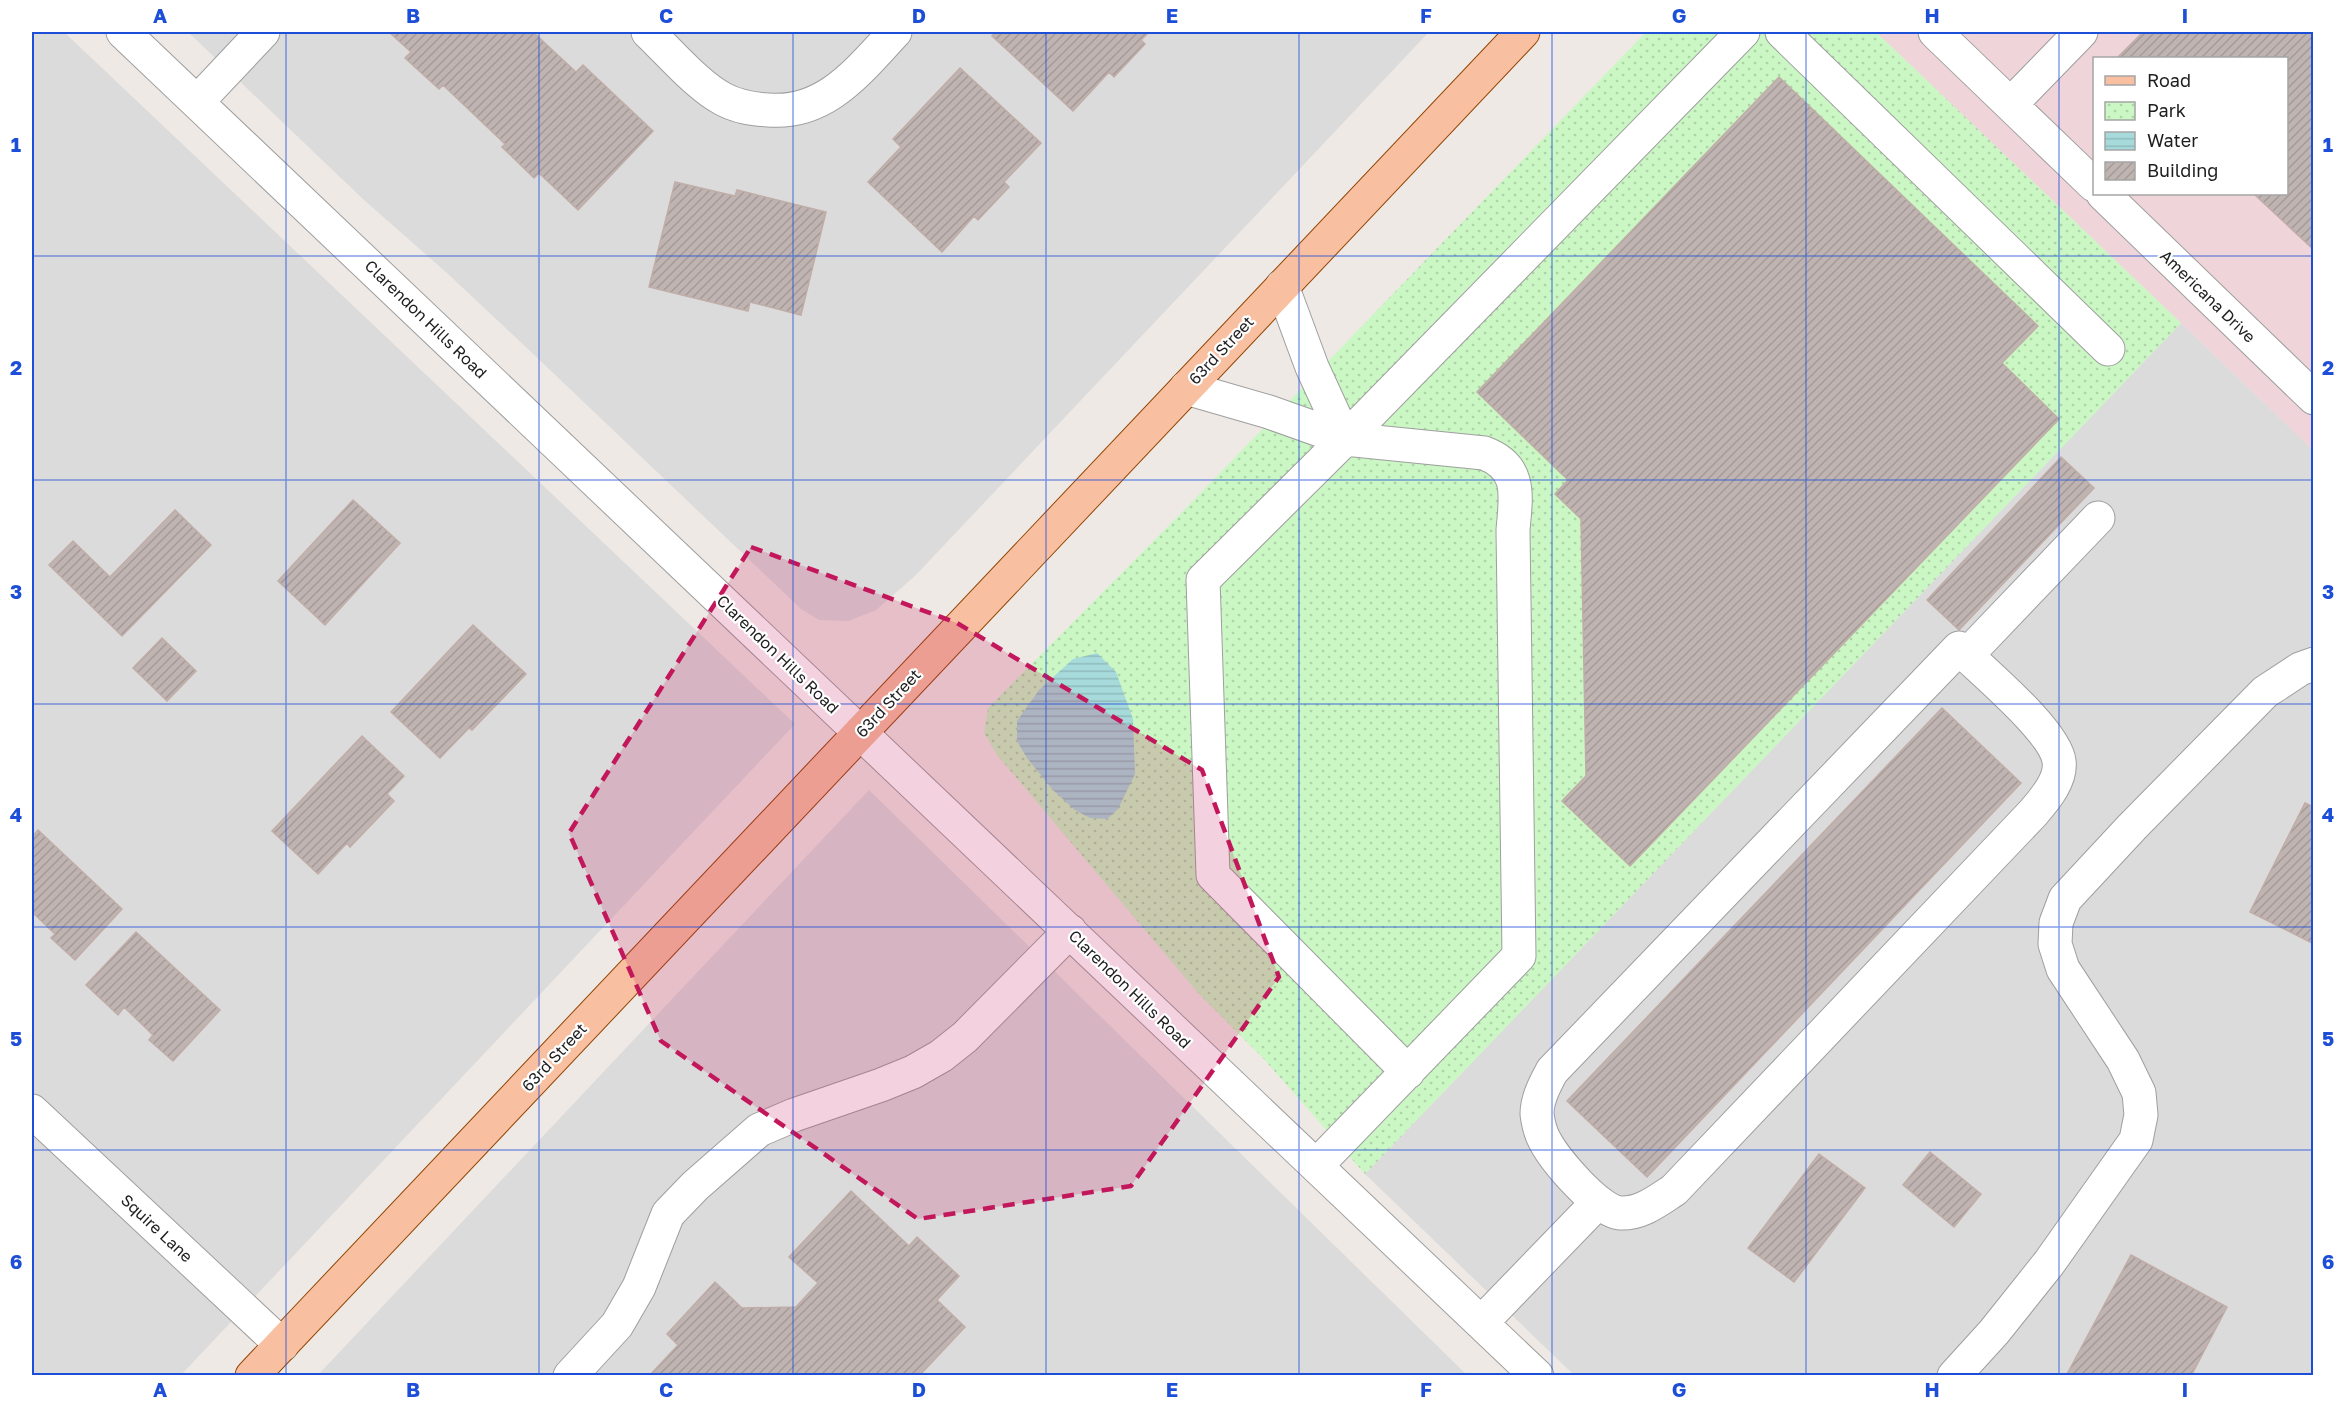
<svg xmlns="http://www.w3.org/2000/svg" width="2345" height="1407" font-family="'Golos Text',sans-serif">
<defs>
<pattern id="park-dots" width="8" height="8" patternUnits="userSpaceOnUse" patternTransform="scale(1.5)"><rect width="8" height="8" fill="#caf7c3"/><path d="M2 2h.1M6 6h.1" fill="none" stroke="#add3a7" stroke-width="1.8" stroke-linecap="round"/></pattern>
<pattern id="water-rules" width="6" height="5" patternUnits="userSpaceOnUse" patternTransform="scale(1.5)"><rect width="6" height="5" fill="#a7dadb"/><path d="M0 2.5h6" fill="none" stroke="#8fbbbc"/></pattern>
<pattern id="building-hatch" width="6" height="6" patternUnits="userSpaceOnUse" patternTransform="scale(1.5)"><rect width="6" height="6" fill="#bfb4b1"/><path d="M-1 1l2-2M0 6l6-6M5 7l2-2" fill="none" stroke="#a49a98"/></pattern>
</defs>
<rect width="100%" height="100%" fill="#efe9e5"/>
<path fill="#dcdbdb" d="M32,32H64L795,724L181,1375H32Z
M188,32H1429L915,576L876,610L848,621L819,620L801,609L529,350L447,273L364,200Z
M2181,323L2313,450V1375H1574L1365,1174Z
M869,790L1467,1375L317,1376Z"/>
<path fill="#efd4d9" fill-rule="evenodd" d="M1876,32H2313V450L2181,323ZM2094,58H2286V194H2094Z"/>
<path fill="url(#park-dots)" d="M1646,32H1876L2181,323L1365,1174L1263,1058L1199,994L997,755L984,733L988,708L1189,505Z"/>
<path fill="url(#water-rules)" d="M1097,653L1116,672L1133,719L1135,774L1118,809L1107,819L1090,818L1075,810L1053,790L1027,758L1017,741V721L1039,690L1073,659Z"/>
<path fill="url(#building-hatch)" stroke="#c0ada7" stroke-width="1.5" d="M389,32H533L576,72L583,65L653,131L578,210L539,173L534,178L502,147L505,144L443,85L439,89L405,58L411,52Z
M996,32H1149L1141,40L1145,44L1114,77L1109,72L1073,111L992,36Z
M2143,32H2314V250L2254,194H2286V58H2117Z
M960,68L1041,143L1004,182L1009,187L978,220L974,216L942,252L868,182L901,147L893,139Z
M1779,77L2038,326L2002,363L2059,419L1630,866L1562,801L1586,776L1581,519L1555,494L1568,480L1477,392Z
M675,182L735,196L737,190L826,212L801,315L750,302L748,311L649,287Z
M2061,457L2094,488L1959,630L1927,600Z
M353,500L400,543L325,625L278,581Z
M175,510L211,545L122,636L49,565L73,541L110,577Z
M473,625L526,674L472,730L469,728L440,758L391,712Z
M162,638L196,671L167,701L133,668Z
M1942,708L2021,783L1647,1177L1567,1101Z
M362,736L404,776L387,794L394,801L350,847L347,843L318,874L272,831Z
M2305,803L2314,807V944L2250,912Z
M38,830L122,909L75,960L51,938L55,934L32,912V837Z
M136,932L220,1010L173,1061L149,1040L153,1035L124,1007L118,1015L86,985Z
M1930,1152L1981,1194L1954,1227L1903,1185Z
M1819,1154L1865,1188L1794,1282L1748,1248Z
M851,1191L909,1246L917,1237L959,1276L937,1300L965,1327L919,1376H649L678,1345L667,1334L715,1282L742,1308L796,1307L818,1283L789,1257Z
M2131,1255L2227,1307L2191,1376H2066Z"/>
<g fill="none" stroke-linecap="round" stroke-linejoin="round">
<defs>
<path id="minor" d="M123,32L1537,1376
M648,32C669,52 698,86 723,99C738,107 752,109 768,110C826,115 859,70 895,32
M1782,32L2108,349
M1935,32L2094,185
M197,102L263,32
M2011,104L2081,32
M2103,194L2314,398
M1282,286L1312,367L1345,439
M1186,388L1269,412L1345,439L1484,453C1522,467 1516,496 1513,530L1519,956L1316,1166
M1959,648C1982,671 2055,731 2059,761C2062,780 2044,800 2033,813L1674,1190C1657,1201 1641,1214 1620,1213C1598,1211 1555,1160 1545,1141C1541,1134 1538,1122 1537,1114C1537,1099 1545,1084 1552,1071Z
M1966,656L2098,518
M1408,1072L1213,875L1203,580L1345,439L1743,32
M32,1111L282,1345
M1481,1323L1598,1202
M570,1376L617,1325L639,1287L668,1214L695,1186L759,1130L794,1115L881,1085L913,1072L941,1056L965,1037L1070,931
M1954,1376L1994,1332L2049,1263L2136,1140L2141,1115L2139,1093L2123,1060L2063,969L2055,944L2056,923L2065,899L2132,827L2265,692L2300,669L2314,664"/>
<path id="major" d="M252,1376L1523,32"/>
</defs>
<use href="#minor" stroke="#9f9f9f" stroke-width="35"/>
<use href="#major" stroke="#934605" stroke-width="35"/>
<use href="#minor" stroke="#fff" stroke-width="33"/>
<use href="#major" stroke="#f8c0a0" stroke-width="33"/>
</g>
<path fill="#c2185b" fill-opacity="0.2" stroke="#c2185b" stroke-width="4.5" stroke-dasharray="12 8" stroke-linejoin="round" d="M751,547L957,623L1202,770L1279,977L1131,1186L918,1219L661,1041L569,833Z"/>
<path fill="none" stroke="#1d4ed8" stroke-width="1.5" stroke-opacity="0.55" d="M286,32V1376M539,32V1376M793,32V1376M1046,32V1376M1299,32V1376M1552,32V1376M1806,32V1376M2059,32V1376M32,256H2314M32,480H2314M32,704H2314M32,927H2314M32,1150H2314"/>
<g text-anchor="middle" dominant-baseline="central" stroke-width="4.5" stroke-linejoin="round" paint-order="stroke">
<g font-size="16" fill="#1e1e1e" stroke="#fff">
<text transform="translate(2208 296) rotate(44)">Americana Drive</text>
<text transform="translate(426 319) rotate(44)">Clarendon Hills Road</text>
<text transform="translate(1221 350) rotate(-47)">63rd Street</text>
<text transform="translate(778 654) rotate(44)">Clarendon Hills Road</text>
<text transform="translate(888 703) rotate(-47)">63rd Street</text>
<text transform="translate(1130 989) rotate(44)">Clarendon Hills Road</text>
<text transform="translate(554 1057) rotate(-47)">63rd Street</text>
<text transform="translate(157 1228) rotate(43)">Squire Lane</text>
</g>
</g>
<rect width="2345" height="1407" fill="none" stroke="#ffffff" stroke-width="66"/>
<rect x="2093" y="57" width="195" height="138" fill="#ffffff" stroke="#a5a5a5" stroke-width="1.5"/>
<rect x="2105" y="76" width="30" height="9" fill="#f8c0a0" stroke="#a5a5a5" stroke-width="1.5"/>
<text x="2147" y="87" font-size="18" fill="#1e1e1e">Road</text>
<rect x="2105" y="102" width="30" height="18" fill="url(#park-dots)" stroke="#a5a5a5" stroke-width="1.5"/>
<text x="2147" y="117" font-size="18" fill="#1e1e1e">Park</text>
<rect x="2105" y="132" width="30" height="18" fill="url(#water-rules)" stroke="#a5a5a5" stroke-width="1.5"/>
<text x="2147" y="147" font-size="18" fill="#1e1e1e">Water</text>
<rect x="2105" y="162" width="30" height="18" fill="url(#building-hatch)" stroke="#a5a5a5" stroke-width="1.5"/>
<text x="2147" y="177" font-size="18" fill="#1e1e1e">Building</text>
<rect x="33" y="33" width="2279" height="1341" fill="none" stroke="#1d4ed8" stroke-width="2"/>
<g font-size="20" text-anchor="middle" font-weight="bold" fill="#1d4ed8">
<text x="160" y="23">A</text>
<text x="413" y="23">B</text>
<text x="666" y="23">C</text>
<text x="919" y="23">D</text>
<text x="1172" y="23">E</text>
<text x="1426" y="23">F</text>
<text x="1679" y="23">G</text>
<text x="1932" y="23">H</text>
<text x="2185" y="23">I</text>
<text x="16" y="152">1</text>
<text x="2328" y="152">1</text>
<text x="16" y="375">2</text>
<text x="2328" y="375">2</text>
<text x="16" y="599">3</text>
<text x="2328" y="599">3</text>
<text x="16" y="822">4</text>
<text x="2328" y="822">4</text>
<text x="16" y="1046">5</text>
<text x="2328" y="1046">5</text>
<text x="16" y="1269">6</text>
<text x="2328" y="1269">6</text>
<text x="160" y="1397">A</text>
<text x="413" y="1397">B</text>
<text x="666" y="1397">C</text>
<text x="919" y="1397">D</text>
<text x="1172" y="1397">E</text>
<text x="1426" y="1397">F</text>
<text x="1679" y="1397">G</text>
<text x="1932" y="1397">H</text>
<text x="2185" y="1397">I</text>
</g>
</svg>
